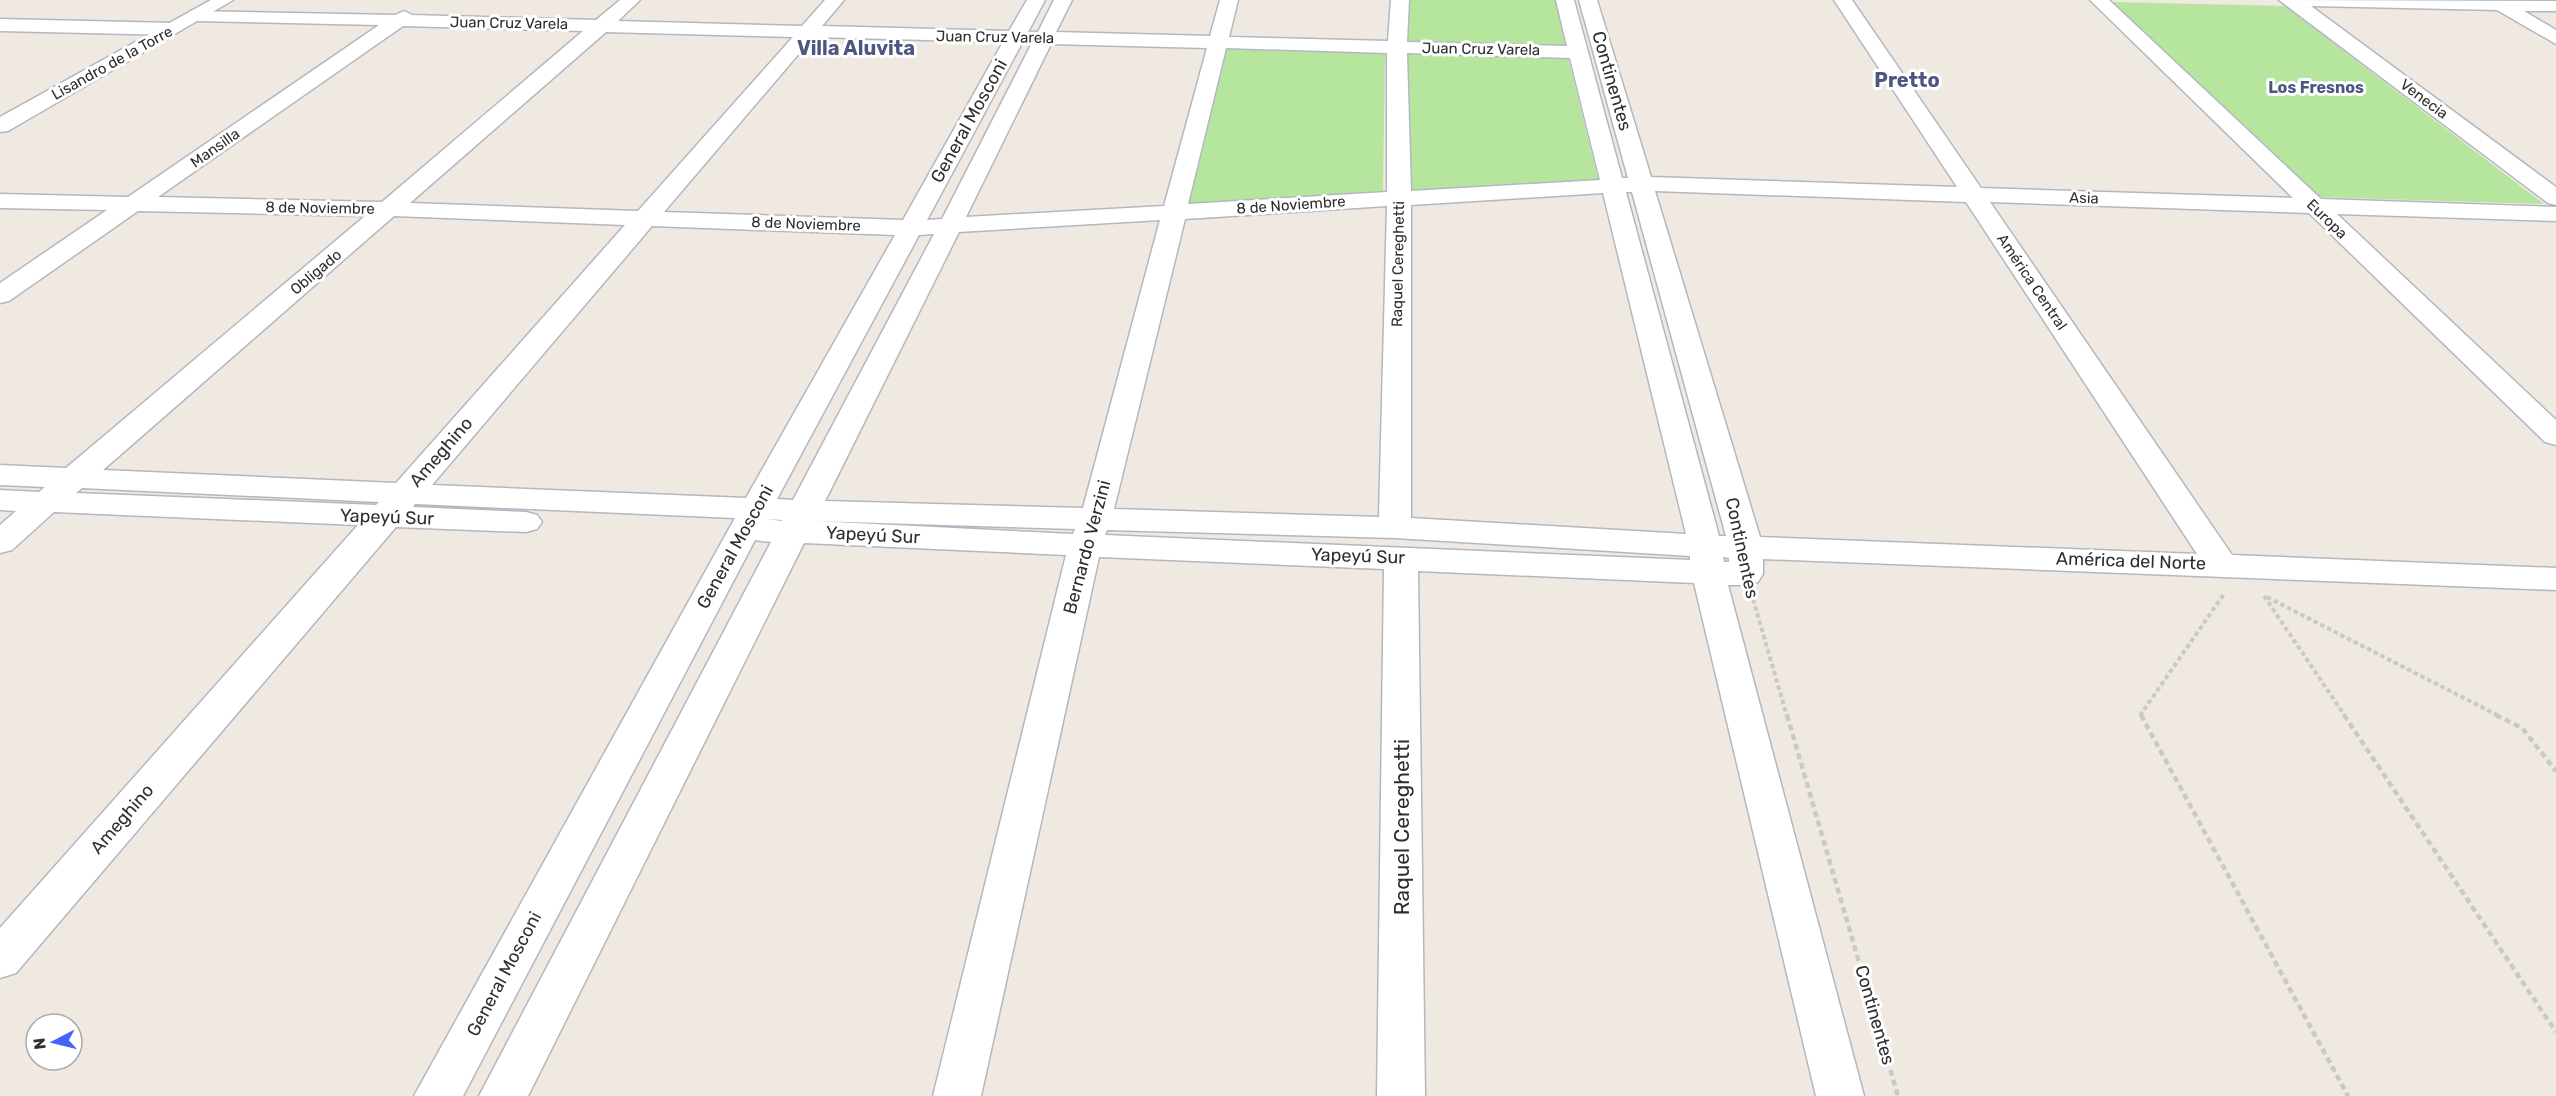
<svg xmlns="http://www.w3.org/2000/svg" width="2556" height="1096" font-family="Rubik,sans-serif">
<rect width="100%" height="100%" fill="#efe9e1"/>
<path fill="#b6e59e" d="M1409,0H1556L1566,46L1407,42Z
M2111,2L2285,6L2544,204L2317,197Z
M1227,49L1385,53L1383,192L1187,204Z
M1407,53L1568,57L1598,179L1408,191Z"/>
<g fill="none" stroke-linecap="round" stroke-linejoin="round">
<defs>
<path id="minor" d="M620,0H640L618,21L802,26L825,0H844L822,26L1009,31L1027,0H1045L1028,32H1038L1054,0H1072L1056,32L1210,36L1220,0H1238L1229,37L1388,41L1391,0H1409L1407,42L1567,46L1556,0H1574L1622,178H1628L1579,0H1597L1651,177L1957,187L1834,0H1852L1981,188L2293,198L2090,0H2109L2321,199L2556,207V221L2337,214L2556,420V445L2545,442L2309,213L1990,202L2232,555L2556,568V590L1763,559V574L1758,582L1746,585H1728L1864,1096H1816L1694,583L1418,571L1425,1096H1377L1384,569L1099,557L981,1096H933L1066,555L804,543L528,1096H479L771,542L755,540L463,1096H414L735,518L415,504L413,507L526,512L537,515L542,522L537,529L526,532L396,527L16,973L0,978V928L358,525L54,512L12,550L0,553V525L16,511L0,510V490L39,492L45,487L0,485V465L66,468L365,216L138,211L9,301L0,303V283L107,210L0,208V194L128,197L379,25L197,21L190,19L188,15L190,11L395,15L404,11L412,15L596,20ZM403,26L583,31L382,202L158,197ZM606,32L793,37L638,211L410,203ZM813,37L1003,42L903,220L664,212ZM1022,43H1032L942,219L927,220ZM1051,44L1207,48L1164,206L966,217ZM1226,48L1387,53V192L1188,204ZM1407,53L1570,58L1600,180L1411,191ZM1655,191L1966,202L2197,554L1760,537ZM1626,192H1632L1726,536H1719ZM1603,193L1686,534L1411,518V205ZM1387,206L1379,517L1114,509L1185,219ZM394,216L625,225L396,483L103,470ZM1160,220L1083,508L825,501L959,232ZM652,226L895,235L746,498L432,485ZM934,234L793,500L777,499L919,235ZM82,488L379,502L376,505L76,493ZM766,519L782,520V521ZM815,521L1075,529L1073,534ZM1107,530L1395,538L1690,556V560L1105,535ZM1723,557L1729,558V562H1724Z
M2279,0L2556,1V11H2524L2556,30V44L2497,10L2311,6L2556,187V205L2548,203Z
M0,19L173,23L182,29L173,35L0,31Z"/>
<path id="secondary" d="M211,0H233L8,131L0,132V117Z"/>
</defs>
<use href="#minor" stroke="#b4b7c1" stroke-width="3"/>
<use href="#secondary" stroke="#b4b7c1" stroke-width="3"/>
<path stroke="#c9c9c9" stroke-width="4" stroke-dasharray="4.5 3" stroke-linecap="butt" d="M2264,596L2345,716
M2267,597L2499,716
M1753,599L1787,716
M2142,716L2141,714L2224,594"/>
<path stroke="#c9c9c9" stroke-width="4.5" stroke-dasharray="6 4" stroke-linecap="butt" d="M1787,715L1898,1096
M2141,715L2348,1096
M2344,715L2556,1032
M2496,715L2522,728L2556,771"/>
<use href="#minor" fill="#fff" fill-rule="evenodd"/>
<use href="#secondary" fill="#fff" fill-rule="evenodd"/>
</g>
<g text-anchor="middle" dominant-baseline="central" stroke-width="6" stroke-linejoin="round" paint-order="stroke">
<g font-size="15" fill="#2e2e2e" stroke="#fff">
<text transform="translate(509 23) rotate(1)">Juan Cruz Varela</text>
<text transform="translate(995 37) rotate(1)">Juan Cruz Varela</text>
<text transform="translate(1481 49) rotate(1)">Juan Cruz Varela</text>
<text transform="translate(112 63) rotate(-29)">Lisandro de la Torre</text>
<text transform="translate(2424 99) rotate(37)">Venecia</text>
<text transform="translate(215 148) rotate(-35)">Mansilla</text>
<text transform="translate(2084 198) rotate(2)">Asia</text>
<text transform="translate(1291 205) rotate(-4)">8 de Noviembre</text>
<text transform="translate(320 208) rotate(1)">8 de Noviembre</text>
<text transform="translate(2327 219) rotate(44)">Europa</text>
<text transform="translate(806 224) rotate(2)">8 de Noviembre</text>
<text transform="translate(1398 264) rotate(-89)">Raquel Cereghetti</text>
<text transform="translate(316 272) rotate(-40)">Obligado</text>
<text transform="translate(2032 282) rotate(56)">América Central</text>
</g>
<g font-size="16" font-weight="bold" fill="#4d5680" stroke="#fff">
<text x="2316" y="87">Los Fresnos</text>
</g>
<g font-size="18" fill="#2e2e2e" stroke="#fff">
<text transform="translate(1612 81) rotate(74)">Continentes</text>
<text transform="translate(969 121) rotate(-61)">General Mosconi</text>
<text transform="translate(441 452) rotate(-49)">Ameghino</text>
<text transform="translate(387 517) rotate(2)">Yapeyú Sur</text>
<text transform="translate(873 535) rotate(3)">Yapeyú Sur</text>
<text transform="translate(735 547) rotate(-61)">General Mosconi</text>
<text transform="translate(1087 547) rotate(-75)">Bernardo Verzini</text>
<text transform="translate(1742 548) rotate(78)">Continentes</text>
<text transform="translate(1358 556) rotate(2)">Yapeyú Sur</text>
<text transform="translate(2131 561) rotate(2)">América del Norte</text>
<text transform="translate(122 819) rotate(-49)">Ameghino</text>
<text transform="translate(504 974) rotate(-62)">General Mosconi</text>
<text transform="translate(1875 1015) rotate(74)">Continentes</text>
</g>
<g font-size="20" font-weight="bold" fill="#4d5680" stroke="#fff">
<text x="856" y="48">Villa Aluvita</text>
<text x="1907" y="80">Pretto</text>
</g>
<g font-size="21" fill="#2e2e2e" stroke="#fff">
<text transform="translate(1401 827) rotate(-90)">Raquel Cereghetti</text>
</g>
</g>
<g transform="translate(54 1042) rotate(263)"><circle r="28" fill="#ffffff" stroke="#ababab" stroke-width="1.5"/>
<path d="M0-4.5L10 22L0 15L-10 22Z" fill="#4264fb"/>
<text y="-9" font-size="16" font-weight="bold" text-anchor="middle" fill="#2e2e2e">N</text>
</g>
</svg>
